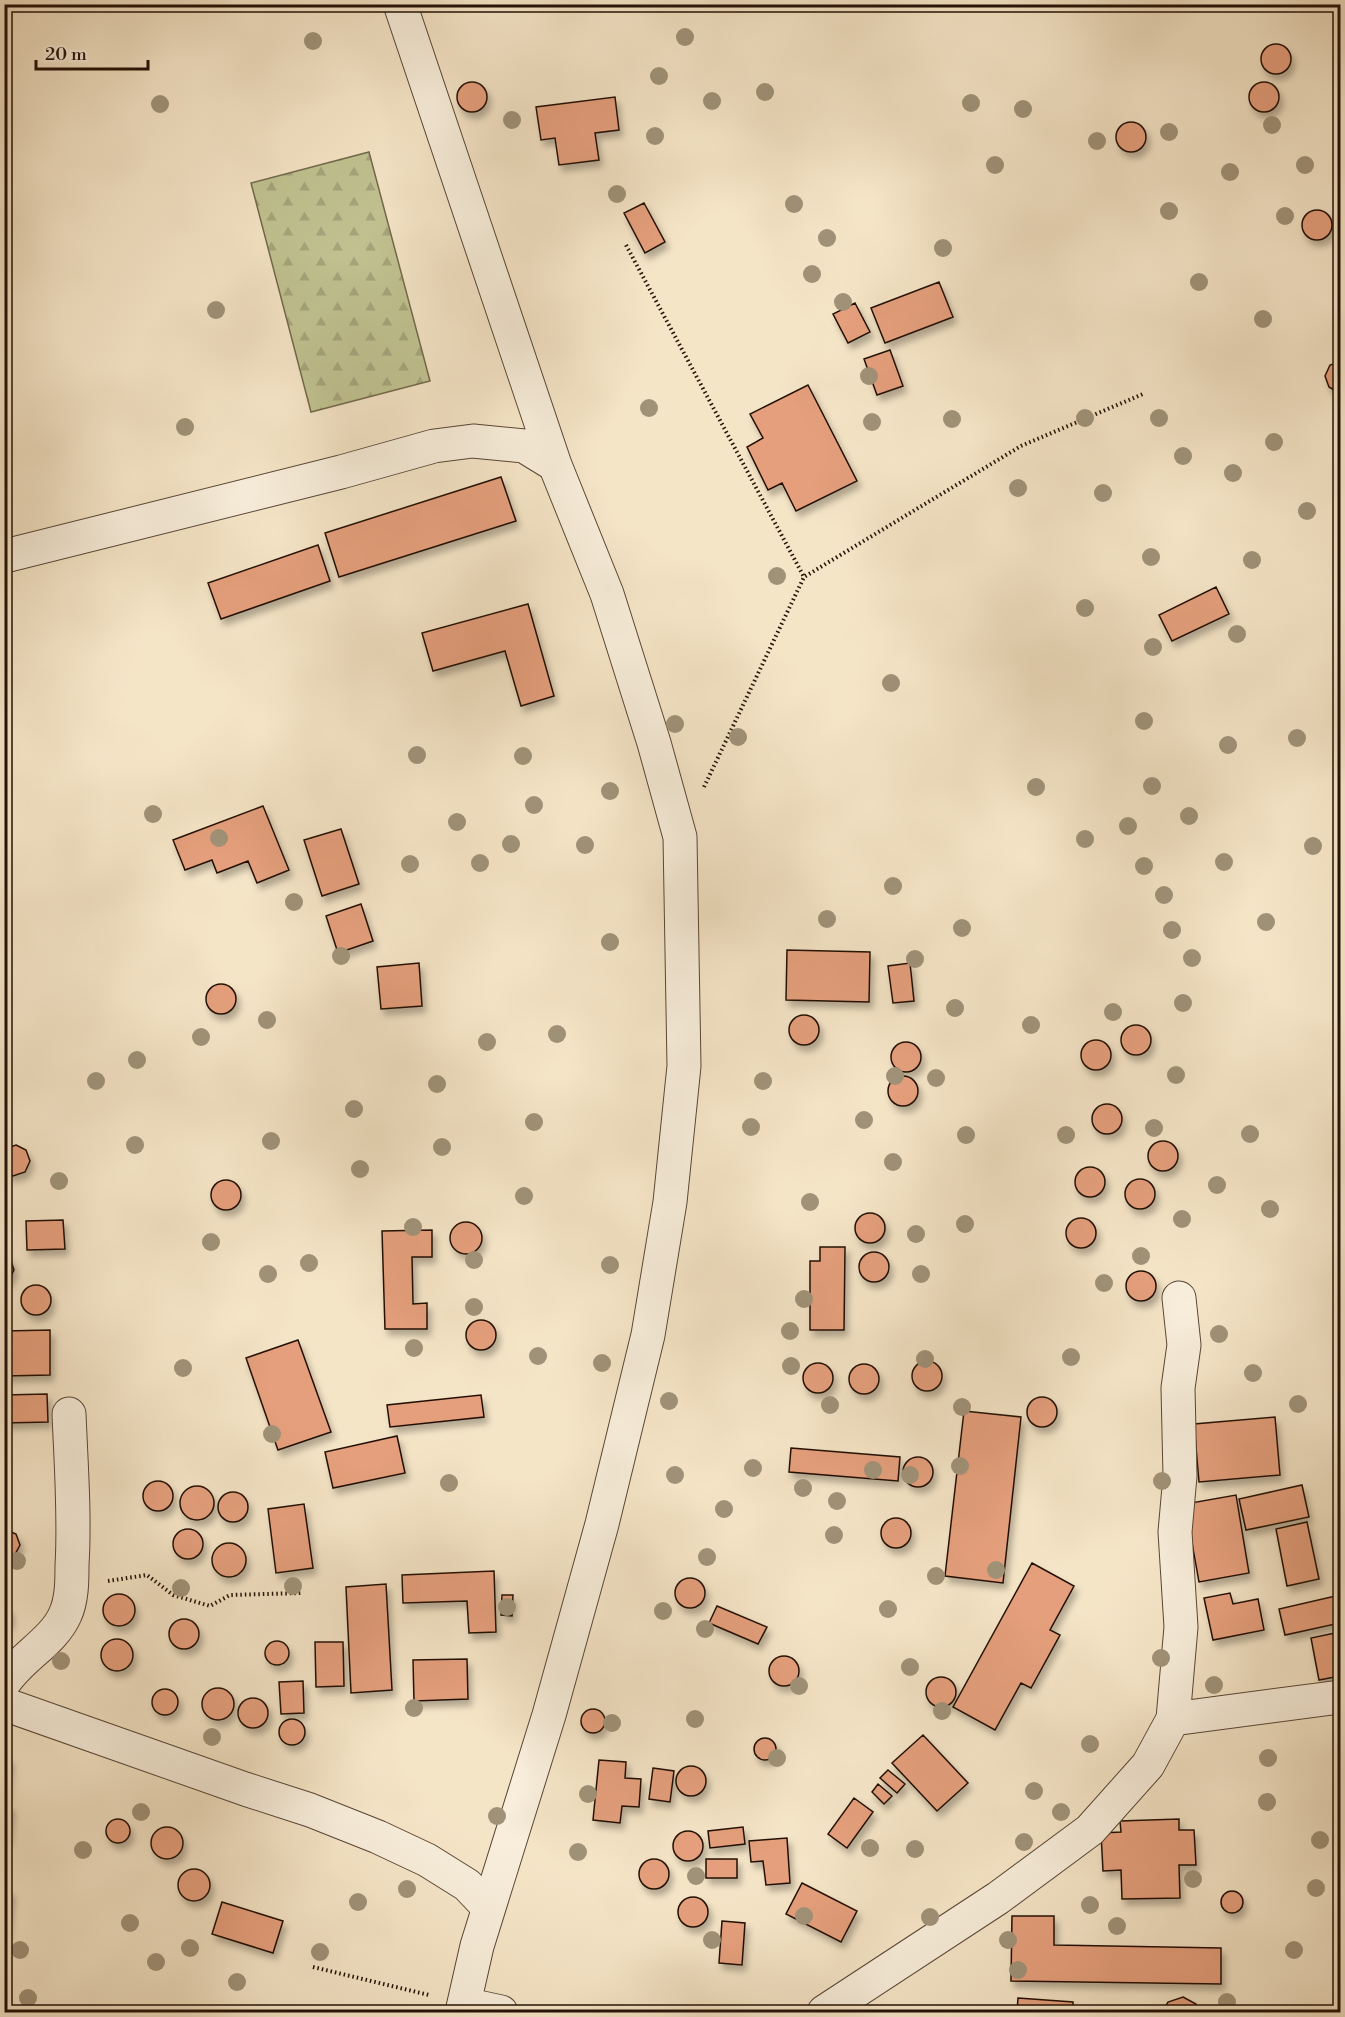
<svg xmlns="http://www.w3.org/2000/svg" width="1345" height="2017" font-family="'Libre Bodoni',serif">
<defs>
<pattern id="forest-firs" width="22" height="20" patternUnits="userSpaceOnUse" patternTransform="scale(1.5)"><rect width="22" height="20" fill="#c1c392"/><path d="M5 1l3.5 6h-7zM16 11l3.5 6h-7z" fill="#a6a67c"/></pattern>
<filter id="shadow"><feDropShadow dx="3.5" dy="6" stdDeviation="3" flood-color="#0004"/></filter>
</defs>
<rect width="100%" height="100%" fill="#f5e5c7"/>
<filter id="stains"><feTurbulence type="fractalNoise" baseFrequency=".00333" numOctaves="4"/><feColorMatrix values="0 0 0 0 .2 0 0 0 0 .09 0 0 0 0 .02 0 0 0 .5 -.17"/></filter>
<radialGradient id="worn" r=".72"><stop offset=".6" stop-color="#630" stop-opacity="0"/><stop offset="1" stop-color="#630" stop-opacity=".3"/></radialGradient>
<path fill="url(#forest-firs)" stroke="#726a4c" stroke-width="1.5" d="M369,152L430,381L311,412L251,183Z"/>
<path fill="#e59f7c" stroke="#231106" stroke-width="1.5" filter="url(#shadow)" d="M1261 59a15 15 0 1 1 30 0a15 15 0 1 1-30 0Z
M1249 97a15 15 0 1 1 30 0a15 15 0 1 1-30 0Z
M457 97a15 15 0 1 1 30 0a15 15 0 1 1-30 0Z
M615,97L619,130L595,133L599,160L559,165L555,138L541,140L536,107Z
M1116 137a15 15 0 1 1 30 0a15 15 0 1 1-30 0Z
M644,203L665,242L645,253L624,213Z
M1302 225a15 15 0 1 1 30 0a15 15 0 1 1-30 0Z
M939,282L953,317L885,343L871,308Z
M855,303L870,332L848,343L833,314Z
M890,350L903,386L877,395L864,359Z
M1340,362V392L1339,393L1329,387L1325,376L1330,365Z
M808,385L857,481L796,511L782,483L768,490L747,447L763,438L750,414Z
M501,477L516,521L339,577L325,533Z
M318,545L330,581L221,619L208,583Z
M1216,587L1229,614L1172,641L1159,615Z
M528,604L554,696L521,706L505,651L433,671L422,633Z
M263,806L289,870L257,883L248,861L217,873L212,860L185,870L173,840Z
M341,829L359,884L322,896L304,840Z
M361,904L373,941L338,953L326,916Z
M787,950L870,952L869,1002L786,1000Z
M419,963L422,1006L381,1009L377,967Z
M910,963L914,1001L893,1003L888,966Z
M206 999a15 15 0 1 1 30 0a15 15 0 1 1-30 0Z
M789 1030a15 15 0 1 1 30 0a15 15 0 1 1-30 0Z
M1121 1040a15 15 0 1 1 30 0a15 15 0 1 1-30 0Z
M1081 1055a15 15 0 1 1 30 0a15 15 0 1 1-30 0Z
M891 1057a15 15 0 1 1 30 0a15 15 0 1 1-30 0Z
M888 1091a15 15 0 1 1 30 0a15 15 0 1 1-30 0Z
M1092 1119a15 15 0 1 1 30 0a15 15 0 1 1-30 0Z
M1148 1156a15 15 0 1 1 30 0a15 15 0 1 1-30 0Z
M16,1145L26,1150L30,1161L25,1172L13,1176L4,1171V1149Z
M1075 1182a15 15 0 1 1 30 0a15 15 0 1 1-30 0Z
M1125 1194a15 15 0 1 1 30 0a15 15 0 1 1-30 0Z
M211 1195a15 15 0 1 1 30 0a15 15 0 1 1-30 0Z
M855 1228a15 15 0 1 1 30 0a15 15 0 1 1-30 0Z
M1066 1233a15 15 0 1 1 30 0a15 15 0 1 1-30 0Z
M63,1220L65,1249L27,1250L26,1221Z
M450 1238a16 16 0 1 1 32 0a16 16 0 1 1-32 0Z
M432,1230V1257H412L413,1304L427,1303V1329H385L382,1231Z
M820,1247H845L844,1330H810V1261H820Z
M859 1267a15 15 0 1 1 30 0a15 15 0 1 1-30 0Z
M4,1255L10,1258L14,1270L9,1280L4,1282Z
M1126 1286a15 15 0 1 1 30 0a15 15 0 1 1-30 0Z
M21 1300a15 15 0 1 1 30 0a15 15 0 1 1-30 0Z
M466 1335a15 15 0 1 1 30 0a15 15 0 1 1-30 0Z
M50,1330V1375L4,1376V1331Z
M298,1340L331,1432L278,1450L246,1358Z
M912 1376a15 15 0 1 1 30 0a15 15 0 1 1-30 0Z
M803 1378a15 15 0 1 1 30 0a15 15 0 1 1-30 0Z
M849 1379a15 15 0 1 1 30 0a15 15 0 1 1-30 0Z
M47,1394L48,1422L4,1423V1395Z
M481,1395L484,1417L390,1427L387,1405Z
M1027 1412a15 15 0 1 1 30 0a15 15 0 1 1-30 0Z
M964,1411L1021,1417L1003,1583L945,1576Z
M1275,1417L1280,1475L1199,1482L1194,1424Z
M397,1436L405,1473L333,1488L325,1452Z
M791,1448L900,1457L898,1481L789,1472Z
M903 1472a15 15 0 1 1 30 0a15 15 0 1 1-30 0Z
M143 1496a15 15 0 1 1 30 0a15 15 0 1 1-30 0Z
M1302,1485L1309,1517L1246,1530L1239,1499Z
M180 1503a17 17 0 1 1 34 0a17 17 0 1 1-34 0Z
M218 1507a15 15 0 1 1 30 0a15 15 0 1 1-30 0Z
M1236,1495L1249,1573L1199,1582L1185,1504Z
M304,1504L313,1568L276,1573L268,1509Z
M881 1533a15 15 0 1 1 30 0a15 15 0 1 1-30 0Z
M1307,1522L1319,1579L1287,1586L1276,1529Z
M4,1529L16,1534L20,1545L14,1556L4,1559Z
M173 1544a15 15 0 1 1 30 0a15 15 0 1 1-30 0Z
M212 1560a17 17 0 1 1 34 0a17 17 0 1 1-34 0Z
M1032,1563L1074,1586L1050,1630L1060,1635L1031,1688L1021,1683L995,1730L953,1707Z
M494,1571L496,1632L469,1633L467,1601L403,1603L402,1575Z
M675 1593a15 15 0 1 1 30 0a15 15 0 1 1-30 0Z
M386,1584L392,1690L351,1693L346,1587Z
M1230,1593L1233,1604L1258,1599L1264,1630L1213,1640L1204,1598Z
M103 1610a16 16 0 1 1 32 0a16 16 0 1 1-32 0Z
M502,1595H513L512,1616L501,1615Z
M1340,1595V1623L1285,1635L1279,1609Z
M4,1606L8,1607L11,1617L7,1625L4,1627Z
M717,1606L767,1627L758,1644L709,1623Z
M169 1634a15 15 0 1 1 30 0a15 15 0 1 1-30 0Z
M1340,1632V1676L1319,1680L1311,1638Z
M101 1655a16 16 0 1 1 32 0a16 16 0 1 1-32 0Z
M265 1653a12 12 0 1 1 24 0a12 12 0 1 1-24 0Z
M315,1642H343L344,1686L316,1687Z
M769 1671a15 15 0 1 1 30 0a15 15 0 1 1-30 0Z
M467,1659L468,1699L414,1701L413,1660Z
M926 1692a15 15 0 1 1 30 0a15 15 0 1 1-30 0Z
M303,1681L304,1713L281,1714L279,1682Z
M202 1704a16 16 0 1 1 32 0a16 16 0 1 1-32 0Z
M152 1702a13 13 0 1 1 26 0a13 13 0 1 1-26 0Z
M238 1713a15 15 0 1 1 30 0a15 15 0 1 1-30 0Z
M581 1721a12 12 0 1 1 24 0a12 12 0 1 1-24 0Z
M279 1732a13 13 0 1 1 26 0a13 13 0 1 1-26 0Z
M923,1735L968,1783L937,1811L892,1763Z
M754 1749a11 11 0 1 1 22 0a11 11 0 1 1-22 0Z
M4,1758H10L5,1798H4Z
M599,1760L626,1762L625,1778L641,1779L639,1807L622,1806L620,1823L593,1820Z
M676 1781a15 15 0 1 1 30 0a15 15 0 1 1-30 0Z
M653,1768L674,1771L670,1802L649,1799Z
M888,1770L905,1784L897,1793L880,1778Z
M878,1784L892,1796L884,1804L872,1792Z
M854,1798L873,1812L847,1848L828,1834Z
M4,1805L11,1806L7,1840H4Z
M106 1831a12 12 0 1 1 24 0a12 12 0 1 1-24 0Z
M1179,1819V1830H1194L1196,1865H1179L1180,1898L1122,1899L1121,1870L1103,1871L1101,1833L1121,1832L1120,1821Z
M743,1827L745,1844L710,1848L708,1831Z
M151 1843a16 16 0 1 1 32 0a16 16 0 1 1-32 0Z
M673 1846a15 15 0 1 1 30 0a15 15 0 1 1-30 0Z
M787,1838L790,1883L766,1885L763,1861L751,1862L749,1841Z
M706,1859H737V1878H706Z
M639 1874a15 15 0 1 1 30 0a15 15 0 1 1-30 0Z
M178 1885a16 16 0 1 1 32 0a16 16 0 1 1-32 0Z
M802,1883L857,1911L841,1942L786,1914Z
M4,1890L11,1891L6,1936H4Z
M1221 1902a11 11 0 1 1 22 0a11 11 0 1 1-22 0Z
M678 1912a15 15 0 1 1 30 0a15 15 0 1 1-30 0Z
M222,1902L283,1921L273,1953L212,1934Z
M1012,1916H1054V1945L1221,1948V1984L1011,1981Z
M722,1921L745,1923L742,1965L719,1963Z
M1183,1997L1196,2004L1199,2012H1162L1168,2002Z
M1018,1998L1073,2002V2012H1017Z"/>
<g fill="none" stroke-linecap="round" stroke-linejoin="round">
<defs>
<path id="street" d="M400,4L555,465L607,594L654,743L680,837L684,1066L670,1202L648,1335L602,1524L549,1715L477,1946L462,2012
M5,556L341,472L434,446L473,441L524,446L555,465
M4,1683C21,1657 53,1642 65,1615C72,1600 72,1581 72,1565C75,1515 71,1464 69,1414
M4,1704L245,1789L310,1810L378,1837L427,1860L467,1885L488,1907
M1173,1719L1340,1697
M464,2004L501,2012
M824,2012L998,1898L1090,1830L1148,1765L1173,1719L1181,1627L1175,1532L1180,1476L1178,1388L1184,1345L1179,1298"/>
</defs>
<use href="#street" stroke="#584636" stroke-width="35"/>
<path stroke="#231106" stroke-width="4" stroke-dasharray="1.5 3" stroke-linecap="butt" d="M626,245L804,577
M704,787L804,577L1021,446L1143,394
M108,1581L147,1575L173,1595L210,1606L230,1595L302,1593
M313,1967L429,1995"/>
<use href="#street" stroke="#f8eedb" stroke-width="33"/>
</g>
<g fill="#a09278">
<circle cx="685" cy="37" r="9"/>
<circle cx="313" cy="41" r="9"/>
<circle cx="659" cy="76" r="9"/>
<circle cx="765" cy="92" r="9"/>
<circle cx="712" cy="101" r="9"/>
<circle cx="971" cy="103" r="9"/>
<circle cx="160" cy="104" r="9"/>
<circle cx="1023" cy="109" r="9"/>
<circle cx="512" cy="120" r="9"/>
<circle cx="1272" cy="125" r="9"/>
<circle cx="1169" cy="132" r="9"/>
<circle cx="655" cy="136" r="9"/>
<circle cx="1097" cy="141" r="9"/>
<circle cx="995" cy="165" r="9"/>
<circle cx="1305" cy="165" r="9"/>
<circle cx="1230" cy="172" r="9"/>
<circle cx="617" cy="194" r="9"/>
<circle cx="794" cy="204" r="9"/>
<circle cx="1169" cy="211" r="9"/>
<circle cx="1285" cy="216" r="9"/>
<circle cx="827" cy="238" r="9"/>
<circle cx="943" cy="248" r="9"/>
<circle cx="812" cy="274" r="9"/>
<circle cx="1199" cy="282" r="9"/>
<circle cx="843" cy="302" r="9"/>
<circle cx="216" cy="310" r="9"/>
<circle cx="1263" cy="319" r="9"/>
<circle cx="869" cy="376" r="9"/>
<circle cx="649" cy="408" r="9"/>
<circle cx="1085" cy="418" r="9"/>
<circle cx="1159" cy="418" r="9"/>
<circle cx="952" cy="419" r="9"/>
<circle cx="872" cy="422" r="9"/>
<circle cx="185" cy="427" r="9"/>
<circle cx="1274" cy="442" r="9"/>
<circle cx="1183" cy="456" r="9"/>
<circle cx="1233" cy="473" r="9"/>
<circle cx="1018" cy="488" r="9"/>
<circle cx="1103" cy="493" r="9"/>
<circle cx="1307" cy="511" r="9"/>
<circle cx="1151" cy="557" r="9"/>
<circle cx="1252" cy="560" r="9"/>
<circle cx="777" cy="576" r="9"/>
<circle cx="1085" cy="608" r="9"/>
<circle cx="1237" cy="634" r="9"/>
<circle cx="1153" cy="647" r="9"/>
<circle cx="891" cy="683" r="9"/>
<circle cx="1144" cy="721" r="9"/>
<circle cx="675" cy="724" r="9"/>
<circle cx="738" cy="737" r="9"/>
<circle cx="1297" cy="738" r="9"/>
<circle cx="1228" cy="745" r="9"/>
<circle cx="417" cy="755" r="9"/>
<circle cx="523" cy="756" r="9"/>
<circle cx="1152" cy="786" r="9"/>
<circle cx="1036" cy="787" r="9"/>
<circle cx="610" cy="791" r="9"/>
<circle cx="534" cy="805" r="9"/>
<circle cx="153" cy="814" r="9"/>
<circle cx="1189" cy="816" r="9"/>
<circle cx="457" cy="822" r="9"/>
<circle cx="1128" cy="826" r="9"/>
<circle cx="219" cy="838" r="9"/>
<circle cx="1085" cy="839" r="9"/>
<circle cx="511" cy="844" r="9"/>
<circle cx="585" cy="845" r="9"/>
<circle cx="1313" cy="846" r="9"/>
<circle cx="1224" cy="862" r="9"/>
<circle cx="480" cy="863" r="9"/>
<circle cx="410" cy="864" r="9"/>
<circle cx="1144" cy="866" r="9"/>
<circle cx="893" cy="886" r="9"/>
<circle cx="1164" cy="895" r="9"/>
<circle cx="294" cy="902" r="9"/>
<circle cx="827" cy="919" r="9"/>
<circle cx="1266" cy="922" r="9"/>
<circle cx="962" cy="928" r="9"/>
<circle cx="1172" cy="930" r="9"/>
<circle cx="610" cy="942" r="9"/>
<circle cx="341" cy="956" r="9"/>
<circle cx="1192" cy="958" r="9"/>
<circle cx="915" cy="959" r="9"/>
<circle cx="1183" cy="1003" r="9"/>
<circle cx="955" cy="1008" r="9"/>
<circle cx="1113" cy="1012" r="9"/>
<circle cx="267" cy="1020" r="9"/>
<circle cx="1031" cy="1025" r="9"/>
<circle cx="557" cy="1034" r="9"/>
<circle cx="201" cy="1037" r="9"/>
<circle cx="487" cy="1042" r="9"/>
<circle cx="137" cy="1060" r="9"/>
<circle cx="1176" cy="1075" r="9"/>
<circle cx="895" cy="1076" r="9"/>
<circle cx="936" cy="1078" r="9"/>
<circle cx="96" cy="1081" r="9"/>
<circle cx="763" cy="1081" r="9"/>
<circle cx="437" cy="1084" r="9"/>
<circle cx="354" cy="1109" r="9"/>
<circle cx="864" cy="1120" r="9"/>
<circle cx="534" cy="1122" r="9"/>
<circle cx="751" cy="1127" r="9"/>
<circle cx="1154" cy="1128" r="9"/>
<circle cx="1250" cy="1134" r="9"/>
<circle cx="966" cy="1135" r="9"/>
<circle cx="1066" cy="1135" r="9"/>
<circle cx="271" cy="1141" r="9"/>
<circle cx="135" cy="1145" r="9"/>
<circle cx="442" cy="1147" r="9"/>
<circle cx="893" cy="1162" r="9"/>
<circle cx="360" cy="1169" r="9"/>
<circle cx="59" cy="1181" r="9"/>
<circle cx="1217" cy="1185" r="9"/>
<circle cx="524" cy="1196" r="9"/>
<circle cx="810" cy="1202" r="9"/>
<circle cx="1270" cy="1209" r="9"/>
<circle cx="1182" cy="1219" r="9"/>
<circle cx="965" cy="1224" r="9"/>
<circle cx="413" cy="1227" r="9"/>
<circle cx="916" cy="1234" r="9"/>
<circle cx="211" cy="1242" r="9"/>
<circle cx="1141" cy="1256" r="9"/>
<circle cx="474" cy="1260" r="9"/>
<circle cx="309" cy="1263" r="9"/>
<circle cx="610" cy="1265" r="9"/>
<circle cx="268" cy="1274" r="9"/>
<circle cx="921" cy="1274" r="9"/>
<circle cx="1104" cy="1283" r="9"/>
<circle cx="804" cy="1299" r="9"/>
<circle cx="474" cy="1307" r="9"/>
<circle cx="790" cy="1331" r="9"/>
<circle cx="1219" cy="1334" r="9"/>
<circle cx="414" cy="1348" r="9"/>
<circle cx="538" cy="1356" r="9"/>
<circle cx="1071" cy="1357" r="9"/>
<circle cx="925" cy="1359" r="9"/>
<circle cx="602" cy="1363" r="9"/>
<circle cx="791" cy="1366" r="9"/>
<circle cx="183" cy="1368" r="9"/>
<circle cx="1253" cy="1373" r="9"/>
<circle cx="669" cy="1401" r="9"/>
<circle cx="1298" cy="1404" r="9"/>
<circle cx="830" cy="1405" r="9"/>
<circle cx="962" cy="1407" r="9"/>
<circle cx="272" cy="1434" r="9"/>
<circle cx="960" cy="1466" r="9"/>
<circle cx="753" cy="1468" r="9"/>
<circle cx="873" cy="1470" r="9"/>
<circle cx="675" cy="1475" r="9"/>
<circle cx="910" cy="1475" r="9"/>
<circle cx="1162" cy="1481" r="9"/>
<circle cx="449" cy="1483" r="9"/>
<circle cx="803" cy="1488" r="9"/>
<circle cx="837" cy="1501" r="9"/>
<circle cx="724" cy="1509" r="9"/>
<circle cx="834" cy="1535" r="9"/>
<circle cx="707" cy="1557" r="9"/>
<circle cx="17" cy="1561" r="9"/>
<circle cx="996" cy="1570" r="9"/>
<circle cx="936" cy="1576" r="9"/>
<circle cx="293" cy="1586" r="9"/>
<circle cx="181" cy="1588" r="9"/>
<circle cx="507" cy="1607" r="9"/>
<circle cx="888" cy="1609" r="9"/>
<circle cx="663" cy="1611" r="9"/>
<circle cx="705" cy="1629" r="9"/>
<circle cx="1161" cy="1658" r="9"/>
<circle cx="61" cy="1661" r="9"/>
<circle cx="910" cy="1667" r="9"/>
<circle cx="1214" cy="1685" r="9"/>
<circle cx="799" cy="1686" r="9"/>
<circle cx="414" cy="1708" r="9"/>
<circle cx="942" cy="1711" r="9"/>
<circle cx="695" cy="1719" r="9"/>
<circle cx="612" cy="1723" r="9"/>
<circle cx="212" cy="1737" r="9"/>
<circle cx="1090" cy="1744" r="9"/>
<circle cx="777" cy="1758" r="9"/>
<circle cx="1268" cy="1758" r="9"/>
<circle cx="1034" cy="1791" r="9"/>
<circle cx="588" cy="1794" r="9"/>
<circle cx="1267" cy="1802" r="9"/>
<circle cx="141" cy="1812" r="9"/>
<circle cx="1061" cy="1812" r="9"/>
<circle cx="497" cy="1816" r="9"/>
<circle cx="1320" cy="1840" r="9"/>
<circle cx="1024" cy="1842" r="9"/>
<circle cx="870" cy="1848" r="9"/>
<circle cx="915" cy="1849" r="9"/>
<circle cx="83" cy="1850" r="9"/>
<circle cx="578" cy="1852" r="9"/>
<circle cx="696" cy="1876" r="9"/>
<circle cx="1193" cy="1879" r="9"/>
<circle cx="1316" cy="1888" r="9"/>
<circle cx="407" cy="1889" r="9"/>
<circle cx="358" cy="1902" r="9"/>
<circle cx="1090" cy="1905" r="9"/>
<circle cx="804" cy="1916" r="9"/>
<circle cx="930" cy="1917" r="9"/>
<circle cx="130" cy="1923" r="9"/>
<circle cx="1117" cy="1926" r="9"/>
<circle cx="712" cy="1940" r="9"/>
<circle cx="1008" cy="1940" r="9"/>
<circle cx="190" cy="1948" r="9"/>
<circle cx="20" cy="1950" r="9"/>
<circle cx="1294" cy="1950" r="9"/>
<circle cx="320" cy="1952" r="9"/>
<circle cx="156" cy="1962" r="9"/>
<circle cx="1018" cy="1970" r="9"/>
<circle cx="237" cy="1982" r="9"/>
<circle cx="28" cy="1998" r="9"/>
<circle cx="1227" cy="2002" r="9"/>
</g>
<rect width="1345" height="2017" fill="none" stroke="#f5e5c7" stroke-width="24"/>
<rect x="6" y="6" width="1333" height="2005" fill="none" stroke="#231106" stroke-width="3"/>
<rect x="12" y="12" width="1321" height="1993" fill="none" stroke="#231106" stroke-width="1.5"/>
<path d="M36 60v9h112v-9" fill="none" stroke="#231106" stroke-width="3"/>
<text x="45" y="60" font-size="18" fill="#231106" stroke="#f8eedb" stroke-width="4.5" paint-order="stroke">20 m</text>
<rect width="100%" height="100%" filter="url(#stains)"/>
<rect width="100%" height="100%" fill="url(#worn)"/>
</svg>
